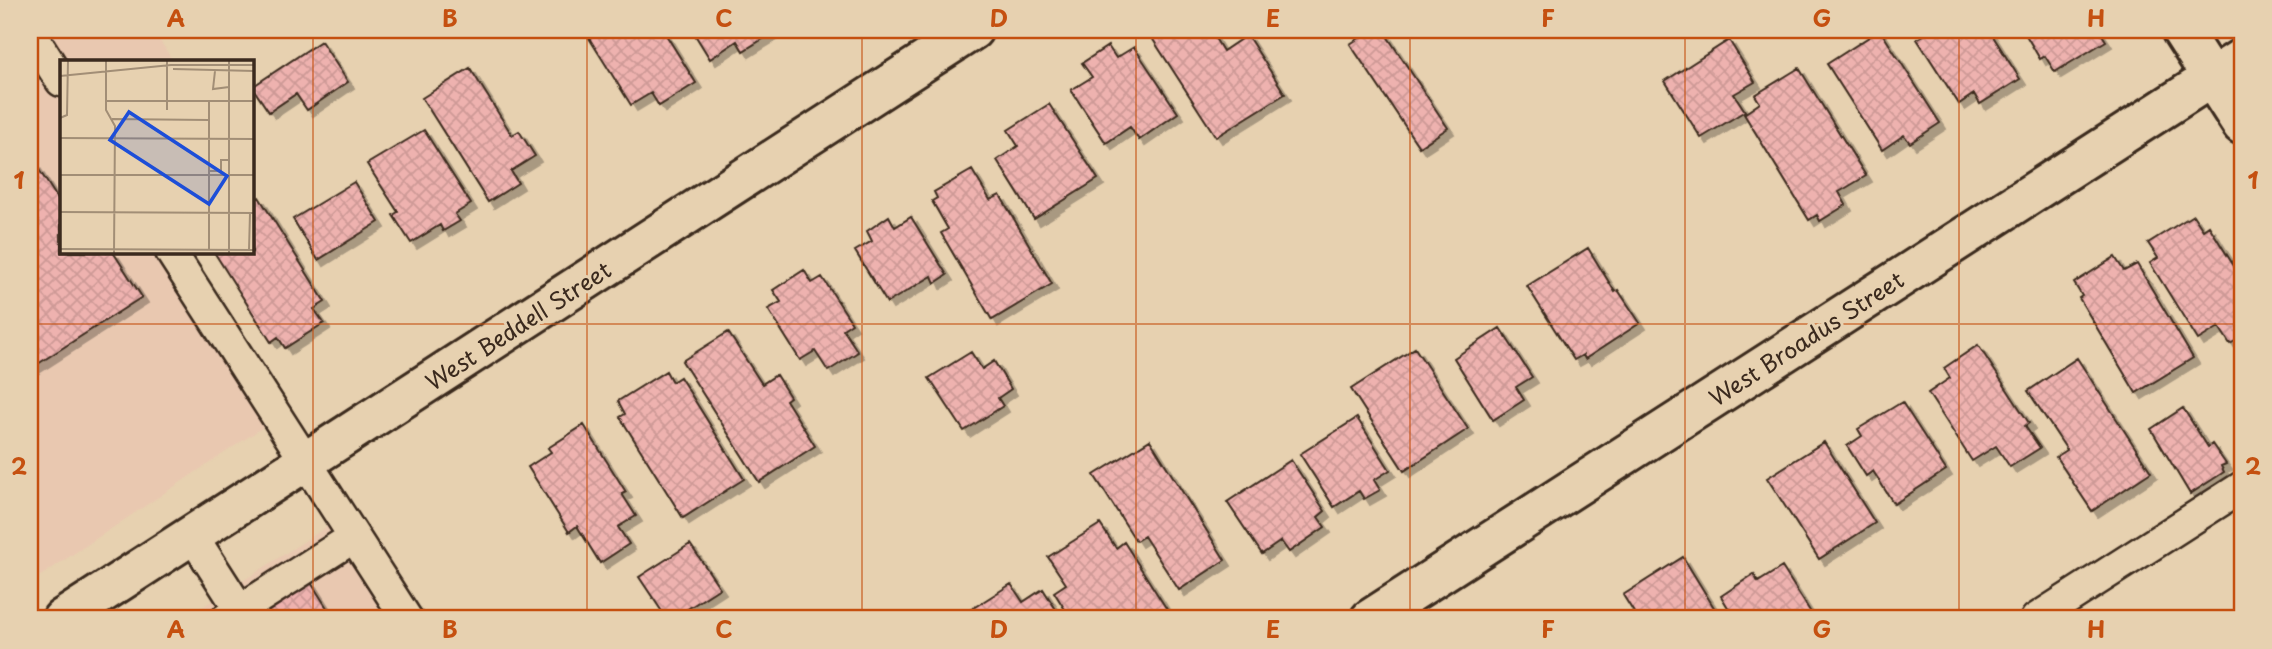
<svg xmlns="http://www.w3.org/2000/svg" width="2272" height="649" font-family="'Playpen Sans',sans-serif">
<defs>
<pattern id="building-cross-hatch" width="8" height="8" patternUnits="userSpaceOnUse" patternTransform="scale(1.75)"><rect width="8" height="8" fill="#eeb2af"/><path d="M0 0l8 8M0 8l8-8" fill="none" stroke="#cd9996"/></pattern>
<filter id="shadow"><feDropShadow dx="6" dy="6" stdDeviation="0" flood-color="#0004"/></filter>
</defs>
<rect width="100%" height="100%" fill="#e7d1b0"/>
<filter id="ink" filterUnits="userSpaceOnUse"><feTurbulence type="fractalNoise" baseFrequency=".0143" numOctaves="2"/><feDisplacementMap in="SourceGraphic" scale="14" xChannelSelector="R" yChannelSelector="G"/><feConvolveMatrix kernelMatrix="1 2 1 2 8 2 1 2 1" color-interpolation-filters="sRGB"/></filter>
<g filter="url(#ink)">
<path fill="#e9c8b0" d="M30,30H153L173,61H61V252H190L290,409L30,583Z
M334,522L397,619H184Z"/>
<path fill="url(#building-cross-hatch)" stroke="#3b2a1e" stroke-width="2" filter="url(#shadow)" d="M584,30H663L696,83L659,106L651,93L631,105Z
M692,30H775L776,31L743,51L737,41L710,59Z
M1165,30H1210L1223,51L1247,35L1285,94L1216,137L1152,38Z
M1372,30H1383L1448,128L1419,147L1350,44Z
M1880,30L1940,123L1910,143L1904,135L1882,150L1827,64Z
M1932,30H1989L2020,79L1980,104L1974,94L1959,104L1917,39Z
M2023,30H2099L2106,41L2055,72L2045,56L2040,59Z
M1729,40L1755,82L1734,94L1745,111L1701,138L1665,81Z
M321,41L348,82L307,110L296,94L269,112L252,87Z
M1108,46L1116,58L1134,47L1178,113L1139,140L1130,127L1106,143L1071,90L1092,77L1082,63Z
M470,68L512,135L519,131L535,156L511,171L518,183L488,202L422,98Z
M1799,68L1866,176L1839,192L1846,205L1820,221L1817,215L1809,220L1744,114L1760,103L1755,95Z
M1049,104L1098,179L1034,219L997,160L1018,146L1008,130Z
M424,130L471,204L455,214L460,221L443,231L440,225L411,243L393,215L398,212L367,164Z
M34,162L61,204V252H113L142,297L30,369V165Z
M972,170L990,200L1000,195L1052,284L992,320L941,233L948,229L932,201L937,198L934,192Z
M354,182L379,222L318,260L293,219Z
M259,197L325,302L314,309L324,323L285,348L278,337L271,342L214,252H252V201Z
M2193,215L2203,230L2209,226L2242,279V337L2230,344L2219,327L2198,340L2150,263L2158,258L2148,243Z
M889,216L895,227L911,217L947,275L935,283L932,276L887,303L855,251L872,241L867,231Z
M1588,248L1615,292L1618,290L1640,323L1585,359L1583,355L1574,360L1527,286Z
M2115,257L2124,271L2137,264L2193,358L2136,393L2079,298L2082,296L2074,283Z
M804,270L812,283L822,277L852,323L843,329L858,352L828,371L815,351L800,360L768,309L781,302L773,290Z
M1500,328L1532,377L1516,387L1524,400L1493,420L1454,358Z
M728,332L762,384L776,375L790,397L786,400L815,446L759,482L682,361Z
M1978,345L2029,423L2025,426L2040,448L2010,467L1996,446L1972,461L1928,393L1950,378L1944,368Z
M1415,348L1468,429L1404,471L1351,389Z
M971,352L982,369L994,361L1011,389L998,398L1003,406L964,431L929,378Z
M2077,358L2151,472L2092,511L2056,457L2067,450L2028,391Z
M666,371L672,382L680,377L744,479L683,518L620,417L625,414L618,401Z
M1902,402L1946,470L1894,504L1873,471L1866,476L1847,446L1862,436L1858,429Z
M2183,408L2208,447L2212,444L2226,464L2221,466L2224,472L2190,494L2151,429Z
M1357,418L1390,470L1374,480L1380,490L1364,499L1359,491L1334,507L1300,454Z
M584,425L626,492L622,494L636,516L618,527L629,544L600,563L577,526L569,532L528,467L551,452L548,448Z
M1150,440L1225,560L1179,590L1144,536L1136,541L1094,475Z
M1824,442L1875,523L1819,559L1767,478Z
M1291,460L1325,511L1318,517L1325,527L1289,552L1281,541L1262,554L1227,502Z
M1100,524L1116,548L1124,542L1173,619H1071L1054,592L1066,584L1048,557Z
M690,544L720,588L672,619H667L639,577Z
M1683,557L1721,619H1638L1623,595Z
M1782,567L1815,619H1735L1721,596L1754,574L1758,582Z
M310,581L334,619H250Z
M1011,584L1023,602L1043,589L1062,619H972L967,612Z"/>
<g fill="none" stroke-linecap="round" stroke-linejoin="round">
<defs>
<path id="lane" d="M30,32L61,81
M171,252L407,619
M192,535L240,610
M226,619L354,537
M2036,619L2242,487"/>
<path id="street" d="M2181,30L2242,125
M62,619L973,30
M1370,619L2242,58"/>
</defs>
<use href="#lane" stroke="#3b2a1e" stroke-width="35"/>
<use href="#street" stroke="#3b2a1e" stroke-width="44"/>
<use href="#lane" stroke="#e7d1b0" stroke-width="30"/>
<use href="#street" stroke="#e7d1b0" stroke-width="38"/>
</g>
</g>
<path fill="none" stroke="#c55010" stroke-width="2" stroke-opacity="0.55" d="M313,30V619M587,30V619M862,30V619M1136,30V619M1410,30V619M1685,30V619M1959,30V619M30,324H2242"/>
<g text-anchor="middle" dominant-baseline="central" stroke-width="6" stroke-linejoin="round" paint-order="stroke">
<g font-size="23" fill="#3b2a1e" stroke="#e7d1b0">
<text transform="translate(518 325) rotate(-33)">West Beddell Street</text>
<text transform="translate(1806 338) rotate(-33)">West Broadus Street</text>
</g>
</g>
<g transform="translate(60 60)">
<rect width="194" height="194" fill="#e7d1b0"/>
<path fill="none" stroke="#a28e76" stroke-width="2" d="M46,0V50L55,66L54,194M107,0V50M113,9L195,11M155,11L153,29L169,27M0,16L111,5H195M47,41H195M0,58L7,55L8,0M52,59L149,60M0,78L195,79M149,111H161V100H169M0,115H195M0,152L195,153M0,189L195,190M149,190V41M189,190L190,153M169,194V1"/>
<path fill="#1d4ed8" fill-opacity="0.15" stroke="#1d4ed8" stroke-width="3.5" d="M69,52L167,116L149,144L50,80Z"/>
<rect width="194" height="194" fill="none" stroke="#3b2a1e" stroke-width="3.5"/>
</g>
<rect width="2272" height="649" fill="none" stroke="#e7d1b0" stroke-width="77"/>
<rect x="38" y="38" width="2196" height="572" fill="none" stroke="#c55010" stroke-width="2.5"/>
<g font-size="23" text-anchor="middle" font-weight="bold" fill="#c55010">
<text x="176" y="27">A</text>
<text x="450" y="27">B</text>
<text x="724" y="27">C</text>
<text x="999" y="27">D</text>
<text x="1273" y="27">E</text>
<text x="1548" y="27">F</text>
<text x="1822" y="27">G</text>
<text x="2096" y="27">H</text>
<text x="19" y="189">1</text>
<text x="2253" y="189">1</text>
<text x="19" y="475">2</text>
<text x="2253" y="475">2</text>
<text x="176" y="638">A</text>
<text x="450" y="638">B</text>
<text x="724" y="638">C</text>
<text x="999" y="638">D</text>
<text x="1273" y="638">E</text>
<text x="1548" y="638">F</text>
<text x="1822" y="638">G</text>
<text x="2096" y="638">H</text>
</g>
</svg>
